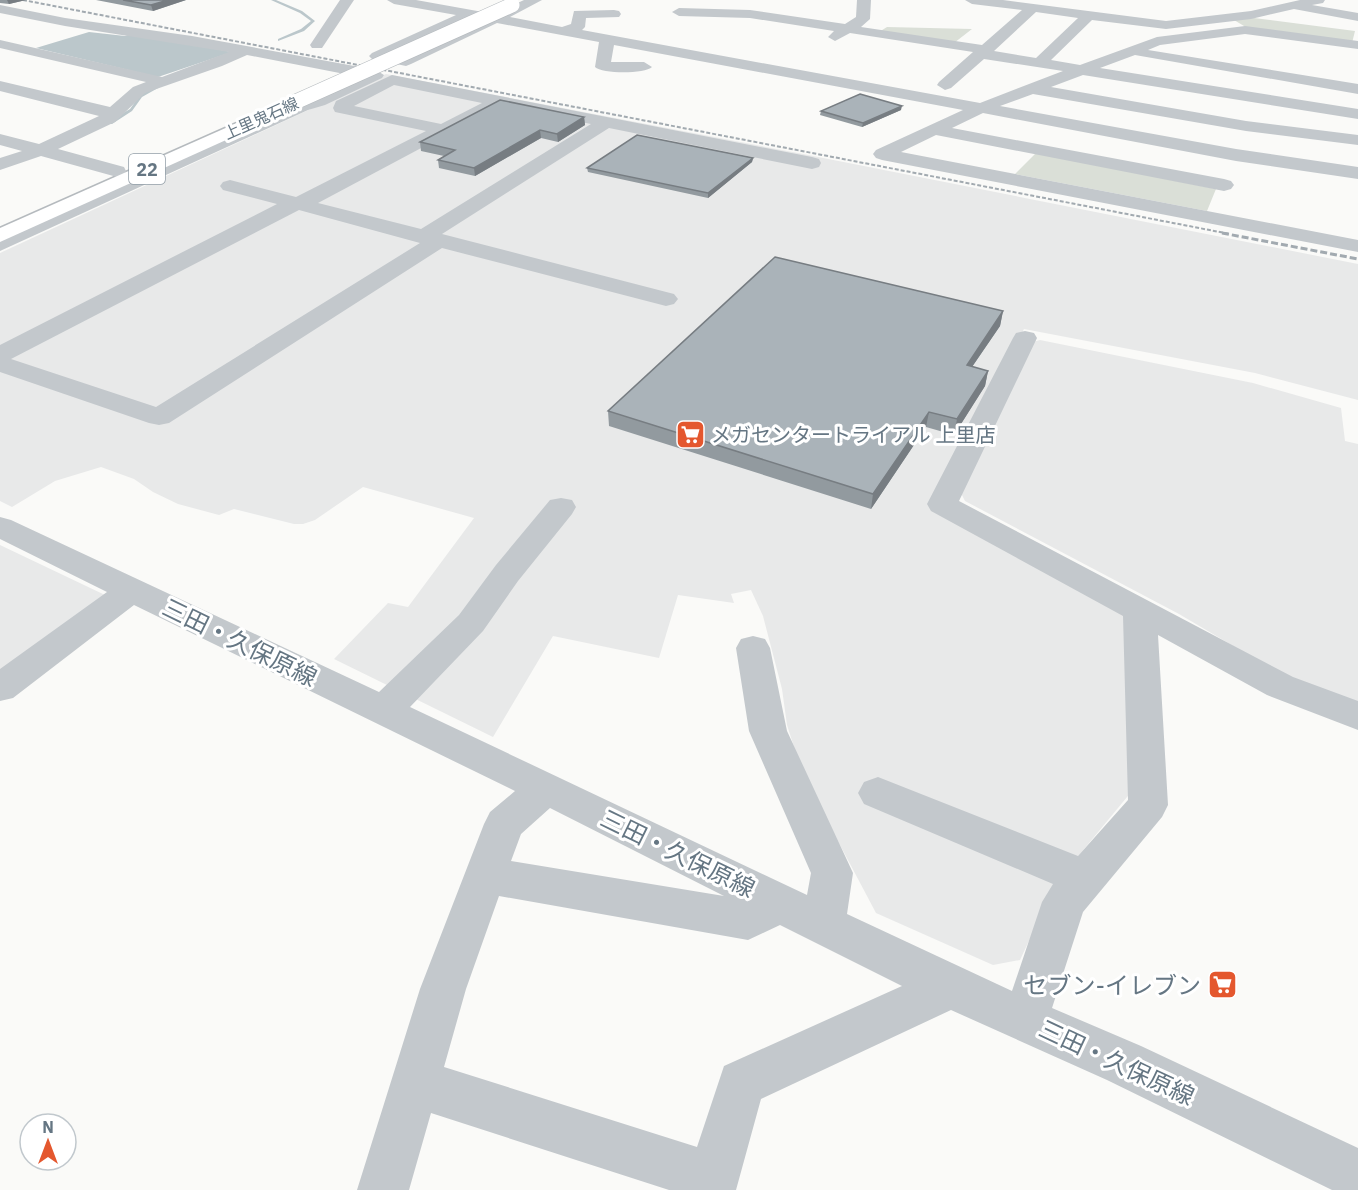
<svg xmlns="http://www.w3.org/2000/svg" width="1358" height="1190" font-family="'IBM Plex Sans','Noto Sans JP',sans-serif">
<rect width="100%" height="100%" fill="#fafaf8"/>
<path fill="#e8e9e9" d="M386,74L803,154L1358,264V400L1255,373L1024,329L933,504L1130,613L1132,791L1056,883L1020,960L993,965L876,913L803,775L787,725L782,689L763,616L751,590L731,594L734,603L678,595L659,658L553,636L493,737L334,659L388,603L408,607L474,518L363,487L315,520L303,524H294L234,509L219,515L178,504L153,492L134,479L101,467L55,481L12,507L0,501V253Z
M1040,340L1253,383L1341,408L1345,441L1358,444V703L1303,687L1179,614L965,501L960,491L1033,342Z
M0,545L105,595L0,681Z"/>
<path fill="#dadfd7" d="M1246,17L1355,31L1352,43L1249,29L1234,20Z
M887,27L972,29L954,43L879,32Z
M1036,153L1216,189L1207,211L1015,174Z"/>
<path fill="#bbc7cb" d="M89,32L125,36L131,34L232,52L158,77L36,48Z"/>
<g fill="none" stroke-linecap="round" stroke-linejoin="round">
<path fill="#bbc7cb" fill-rule="evenodd" d="M271,0H276L302,11L315,21L304,31L278,41V39L301,29L311,21L300,13Z
M155,87L158,88L142,97L132,111L112,124H108V122L130,109L140,95Z"/>
<defs>
<path id="major" d="M293,98L301,103L299,107L0,242V228Z"/>
</defs>
<use href="#major" stroke="#b5babe" stroke-width="3"/>
<path fill="#c3c8cc" fill-rule="evenodd" d="M340,0H354L322,48H312L310,45Z
M387,0H416L494,14L524,0H542L510,17L562,27L571,24L574,11L614,10L619,11L621,14L619,17L586,18L585,27L582,30L980,103L1063,71L984,59L951,88L945,90L937,85L939,82L973,52L850,33L835,41L828,37L834,31L750,18L679,16L672,12L679,8L750,10L845,24L856,17L857,0H871L870,19L861,27L982,45L1022,10L972,4L965,0H1003L1166,21L1251,11L1300,0H1325L1323,3L1312,5L1358,13V21L1294,9L1251,19L1166,29L1092,20L1051,60L1080,65L1157,37L1245,26L1358,41V49L1245,34L1160,45L1148,50L1358,84V94L1135,55L1100,68L1358,109V119L1083,75L1051,87L1246,121L1358,135V145L1246,131L1033,94L1000,106L1236,149L1358,167V179L1236,161L983,113L952,128L1224,179L1231,181L1234,185L1231,189L1224,191L936,135L901,152L1358,240V252L882,160L876,158L873,154L876,150L963,110L614,45L611,62H644L652,67C645,74 602,74 595,67L599,42L497,23L411,64L406,66L372,59L369,56L372,53L456,15L394,4ZM1036,12L1078,18L1036,58L994,51ZM472,18L481,20L404,56L393,54Z
M0,5L65,18L192,36L376,70L384,75L382,78L325,105L308,110L0,251V237L296,102L313,97L360,77L247,55L222,66L145,93L115,122L58,149L124,167L126,171L124,175L117,177L41,156L0,170V158L22,151L0,145V134L39,144L99,116L0,91V81L110,107L133,87L146,82L0,48V40L162,77L229,52L65,26L0,13Z
M392,75L812,157L819,159L821,163L819,167L812,169L609,128L442,234L674,294L678,299L674,304L666,306L442,248L169,423L159,425L149,423L0,372V345L277,204L223,190L220,186L223,182L230,180L296,197L426,131L335,112L333,108L336,101ZM394,85L482,103L441,124L354,106ZM500,106L591,124L421,229L318,203ZM299,210L420,243L156,407L11,359Z
M1025,331L1034,333L1037,338L959,501L1293,677L1358,701V730L1267,695L1158,635L1168,805L1162,817L1083,912L1052,1008L1141,1046L1358,1148V1190H1332L1107,1080L951,1010L761,1099L736,1190H669L431,1113L409,1190H357L420,989L484,824L490,812L515,791L134,605L13,698L0,701V669L107,592L0,539V517L11,520L379,692L459,615L496,565L550,500L561,498L572,500L576,507L572,514L518,581L483,631L410,707L807,895L811,873L749,731L736,648L741,639L753,636L765,639L770,648L787,731L853,873L847,914L1012,991L1042,902L1053,884L864,804L858,793L864,782L878,777L1078,856L1128,800L1123,616L931,511L927,504L1013,338L1016,333ZM550,808L724,896L511,861L521,834ZM499,896L748,940L780,925L902,986L724,1066L697,1147L444,1067L466,989Z"/>
<use href="#major" fill="#fff" fill-rule="evenodd"/>
<path stroke="#a2aab0" stroke-width="2" stroke-dasharray="4 2" stroke-linecap="butt" d="M23,0L1230,234"/>
<path stroke="#a2aab0" stroke-width="3" stroke-dasharray="7 3" stroke-linecap="butt" d="M1222,233L1358,259"/>
<defs>
<path id="major-bridge" d="M293,103L512,5"/>
</defs>
<use href="#major-bridge" stroke="#b5babe" stroke-width="16" stroke-linecap="butt"/>
<use href="#major-bridge" stroke="#fff" stroke-width="15"/>
</g>
<path fill="#929a9f" d="M0,0H26L9,4L0,3Z
M96,0H186L153,11Z
M901,110L862,127L820,115L821,111Z
M584,117L585,125L558,142L541,138L475,176L439,168L438,160L444,156L421,151L420,142Z
M753,158L752,162L708,198L588,172L587,168Z
M1003,311L1000,326L972,367L988,371L985,386L954,435L926,427L871,509L609,426L608,411Z"/>
<path fill="#777d82" d="M7,0H26L9,4Z
M168,0H186L153,11L151,5Z
M902,106L901,110L862,127L863,123Z
M584,117L585,125L558,142L557,134Z
M540,130L541,138L475,176L474,168Z
M753,158L752,162L708,198V193Z
M1003,311L1000,326L963,380L967,365Z
M988,371L985,386L954,435L957,419Z
M929,412L926,427L871,509L873,494Z"/>
<path fill="#aab3b9" stroke="#777d82" stroke-width="1.5" d="M123,0H168L151,5Z
M860,94L902,106L863,123L821,111Z
M500,100L584,117L557,134L540,130L474,168L438,160L455,150L420,142Z
M637,135L753,158L708,193L587,168Z
M775,257L1003,311L967,365L988,371L957,419L929,412L873,494L608,411Z"/>
<defs>
<symbol id="supermarket-square" viewBox="-11 -11 22 22"><rect x="-9" y="-9" width="18" height="18" rx="4" fill="#e4572e" stroke="#fff"/><path d="M-6-5.5h2.5l.6 2H6L4.5 2H-2.5L-4.4-4H-6ZM-1.5 3.2a1.3 1.3 0 1 0 .1 0ZM3 3.2a1.3 1.3 0 1 0 .1 0Z" fill="#fff"/></symbol>
</defs>
<g fill-rule="evenodd">
<use href="#supermarket-square" x="674" y="418" width="33" height="33"/>
<use href="#supermarket-square" x="1206" y="968" width="33" height="33"/>
</g>
<g text-anchor="middle" dominant-baseline="central" stroke-width="6" stroke-linejoin="round" paint-order="stroke">
<g font-size="16" fill="#657683" stroke="#fff">
<text transform="translate(261 118) rotate(-24)">上里鬼石線</text>
</g>
<rect fill="#fff" stroke="#939fa8" stroke-width="1.5" x="129" y="154" width="36" height="30" rx="4.5"/>
<g font-size="18" font-weight="bold" fill="#657683">
<text x="147" y="169">22</text>
</g>
<g font-size="20" fill="#657683" stroke="#fff" text-anchor="start">
<text x="711" y="434">メガセンタートライアル 上里店</text>
</g>
<g font-size="24" fill="#657683" stroke="#fff">
<text transform="translate(240 642) rotate(26)">三田・久保原線</text>
<text transform="translate(678 853) rotate(26)">三田・久保原線</text>
<text transform="translate(1117 1062) rotate(25)">三田・久保原線</text>
</g>
<g font-size="24" fill="#657683" stroke="#fff" text-anchor="end">
<text x="1201" y="985">セブン-イレブン</text>
</g>
</g>
<g transform="translate(48 1142)"><circle r="28" fill="#ffffff" stroke="#c1c8cd" stroke-width="1.5"/>
<path d="M0-4.5L10 22L0 15L-10 22Z" fill="#e4572e"/>
<text y="-9" font-size="16" font-weight="bold" text-anchor="middle" fill="#657683">N</text>
</g>
</svg>
